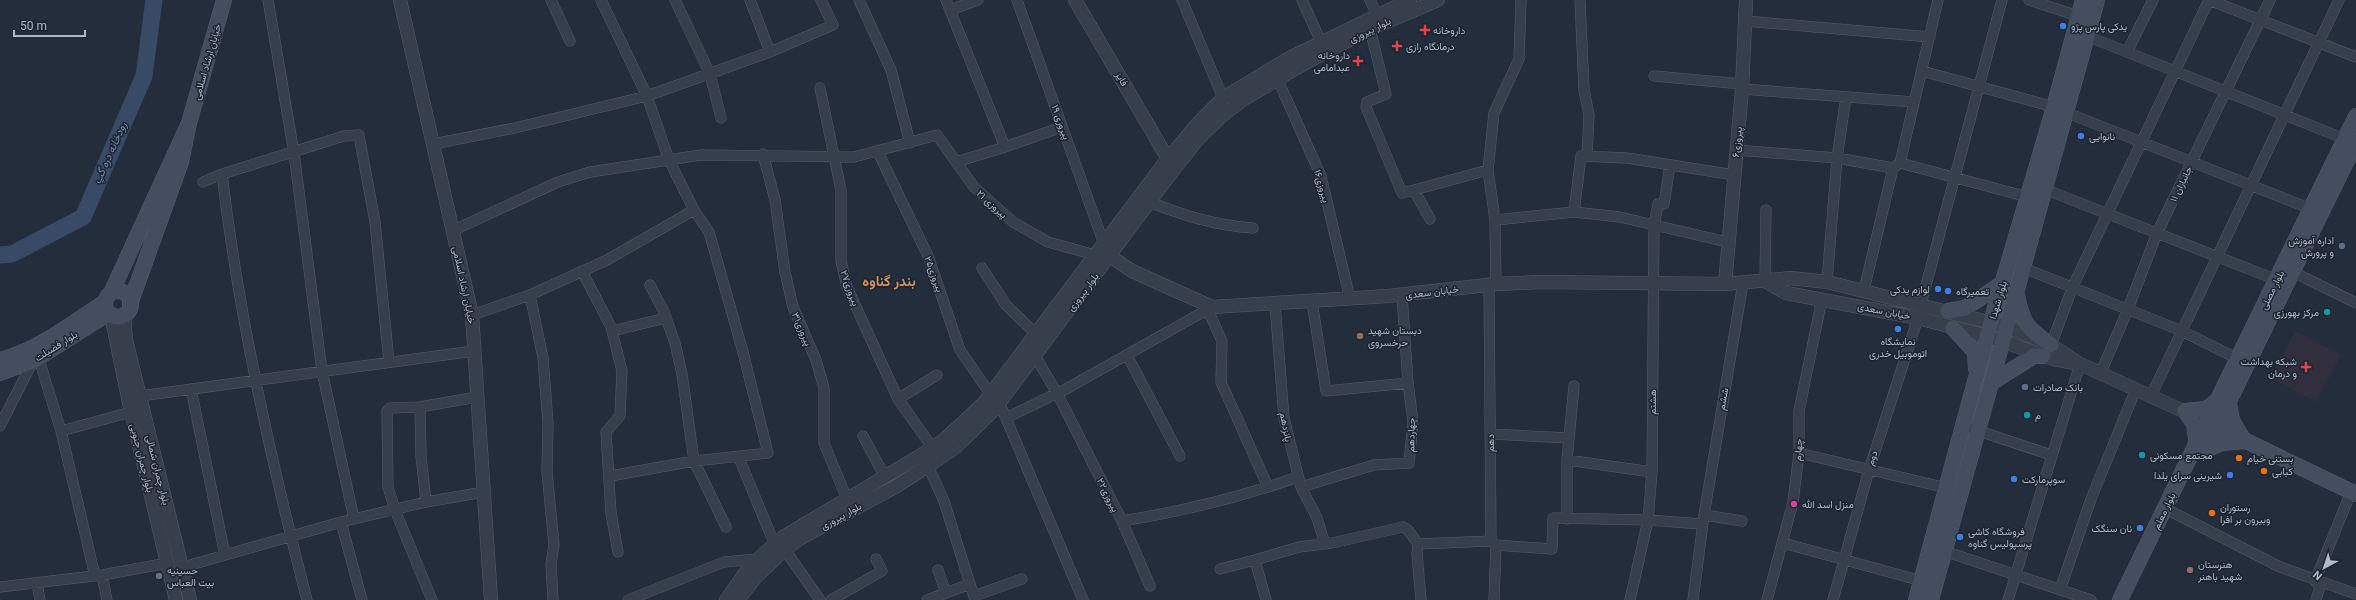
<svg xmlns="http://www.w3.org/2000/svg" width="2356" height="600" font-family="Roboto,Vazirmatn,sans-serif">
<rect width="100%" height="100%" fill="#232d3c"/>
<path fill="#312f3d" d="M2295,331L2341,355L2316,402L2271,378Z"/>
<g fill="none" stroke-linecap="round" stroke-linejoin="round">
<path stroke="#384a65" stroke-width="17" d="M0,255L12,254L83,217L144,76L154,0"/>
<defs>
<path id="minor" d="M268,0L294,153L322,371L354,519
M551,0L570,41
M601,0L647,96L669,160L694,210L709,232L743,352L768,453L694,461L610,476
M675,0L710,74L721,118
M750,0L770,52
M859,0L891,70L910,143
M946,0L1005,147L1062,127
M1017,0L1104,244
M1182,0L1223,98
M1302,0L1321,42
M1370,0L1377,15
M1580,0L1584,90L1589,115L1587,156
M2029,0L2078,16
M2209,0L2356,57
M950,10L978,0
M1745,21L1930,37
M1370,29L1386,94L1367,102L1366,107L1402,193L1414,190L1430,219
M2087,36L2345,139
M2127,52L2153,0
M1922,71L2054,107
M1654,76L1742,84
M1277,78L1321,176L1350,299
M820,88L841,190V261L847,287L898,399L932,447
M1742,89L1914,102
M2065,112L2311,209
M433,144L515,128L647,96L770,52L833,25L821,0
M1736,150L1837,158L1893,168L1900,163
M878,152L928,256L960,350L991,395
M763,154L775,200L785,272L793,307L816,360L824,388V443L847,499
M956,162L1005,147
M1900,163L1938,0
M1900,163L2028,197
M222,174L344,136L359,135L375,222L389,362
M203,182L222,174C239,318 271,460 307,600
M2044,189L2277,280
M1414,190L1488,170
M1149,202C1186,216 1213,225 1253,228
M1574,212L1581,156L1627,158L1734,175
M1495,220L1574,212L1620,217L1727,242
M452,231L558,182L590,172L701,155L854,157L937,135L974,187L1013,222L1048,242L1095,255
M2021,267L2182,331L2238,359
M982,268L1006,305L1037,335
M582,271L611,327L622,371L620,416L606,432L611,513L618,552
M2293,272L2356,303
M1765,281L1766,210
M1827,282L1837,158L1846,97
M1489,284L1491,541L1496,545L1494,600
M1496,284L1495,220L1488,170L1494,113L1519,59L1521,0
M650,285L664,312L675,343L682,374L694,461L726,527
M1864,290L1893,168
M530,295L543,358L548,423L547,472L554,545L551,564L553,600
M1312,302L1326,391L1408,383
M1275,304L1284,418L1301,487L1317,518L1325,544
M1921,304L2002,0
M1208,310L1222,341L1221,382L1268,487L1298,477
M472,315L530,295L607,260L694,210
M612,331L666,318
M2051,345L2073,286L2209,0
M1127,355L1180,456
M38,356L61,431L95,576
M1035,356L1057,393L1122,521C1172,513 1220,502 1268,487
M2101,372L2128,309L2157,233L2270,0
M1574,386L1567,460L1652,472
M191,389L225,555
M140,396L474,351
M2151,396L2339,0
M898,399L937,375
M1000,404L1083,600
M420,407L421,456L426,502
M1006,418L1066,389L1212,307
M0,426L33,361
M1973,429L2051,455
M61,431L131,412
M1490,434L1569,438
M863,436L885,477
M1799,453L1947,488
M739,458L774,543
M1567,460V519
M928,466L944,501L975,600
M1301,487L1374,465L1409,463L1413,422L1408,383L1402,295
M2172,512L2280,567L2356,594
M1704,515L1743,283
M1122,521L1150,586
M341,522L362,600
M1783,543L1922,581
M1418,544L1417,554L1421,600
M1496,545L1552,549L1553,518L1648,520L1702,524
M785,550L820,600
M1944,551L2091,600
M183,567L341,522L426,502L484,492
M1220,569L1255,560
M938,570L946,593
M102,575L107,600
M37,583L40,600
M0,587L102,575L168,563
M2060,590L2091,499L2136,389
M974,596L1022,579
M432,600L395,510L388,487L387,411L390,408L420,407L477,397
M628,600L724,562L757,559
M831,600L882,571L876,559
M927,600L970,584
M1266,600L1255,560L1299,547L1332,543L1403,527L1408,530L1418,544L1491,541
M1630,600L1648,520L1652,472L1654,226L1658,204H1664L1670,165
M1693,600L1704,515L1742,521
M1767,600L1793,502L1799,453V411L1822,299
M1833,600L1869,470L1918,318
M2008,600L2080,364
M2316,600L2320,587L2315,581L2351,492"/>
<path id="tertiary" d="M400,0L472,315L491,600
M1075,0L1168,159
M1110,256L1132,271L1212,307L1388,296L1496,284L1540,282L1725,284L1791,278L1827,282L2008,327L2051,345L2080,364L2216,426
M1765,281L1786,293L1918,318L1987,336L2053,359L2075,363
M1725,284L1742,89L1746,0
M111,315L131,412L176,600
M124,315L126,340L190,600
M726,600L750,566L783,537L918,457L945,439L983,404L1163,165L1198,123L1223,98L1291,57L1410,0
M738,600L755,578L781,553L799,539L895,487L928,466L956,447L994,410L1165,181L1198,139L1223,115L1244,99L1307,62L1370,29L1438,0"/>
<path id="secondary" d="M189,123L224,0
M105 304a13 13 0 1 1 26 0a13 13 0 1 1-26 0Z
M111,293L189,123L181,162L130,304
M2017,295C2023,325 2027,328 2051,345
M1948,311L1965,308L2003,283
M1953,328L1975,352L1976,369
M0,360C39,350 72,323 105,302
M0,373L33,361L109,313
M1991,383L2034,356H2043
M2217,427L2356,494
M2212,436L2356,142
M2197,445L2194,424L2185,411L2206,409L2219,399
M2204,451L2222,443L2244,441L2232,420L2229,403
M1916,600L1991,322L2054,107L2083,0
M1931,600C1987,400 2041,200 2097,0
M2120,600L2356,116"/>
</defs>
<use href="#minor" stroke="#555d6a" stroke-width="11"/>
<use href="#tertiary" stroke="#555d6a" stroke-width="14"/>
<use href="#secondary" stroke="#555d6a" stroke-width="16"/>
<use href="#minor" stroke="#373f4c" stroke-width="10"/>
<use href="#tertiary" stroke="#373f4c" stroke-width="13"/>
<use href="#secondary" stroke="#454e5f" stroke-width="15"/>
</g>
<g fill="#3f7fe0" stroke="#1c2431" stroke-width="1.5">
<circle cx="2063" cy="26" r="4"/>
<circle cx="2081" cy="136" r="4"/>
<circle cx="1938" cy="289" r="4"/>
<circle cx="1948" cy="291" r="4"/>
<circle cx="1898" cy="329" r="4"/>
<circle cx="2230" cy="475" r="4"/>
<circle cx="2014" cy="479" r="4"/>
<circle cx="2140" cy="528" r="4"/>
<circle cx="1960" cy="537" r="4"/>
</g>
<g fill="#e0444e" stroke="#1c2431" stroke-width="1.5">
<path d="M1423 24h4v4h4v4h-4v4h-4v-4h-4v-4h4z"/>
<path d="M1395 40h4v4h4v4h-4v4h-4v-4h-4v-4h4z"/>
<path d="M1356 55h4v4h4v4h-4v4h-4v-4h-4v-4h4z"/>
<path d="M2304 361h4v4h4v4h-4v4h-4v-4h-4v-4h4z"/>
</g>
<g fill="#5c6f8a" stroke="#1c2431" stroke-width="1.5">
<circle cx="2342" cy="246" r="4"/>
<circle cx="2025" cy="387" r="4"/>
</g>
<g fill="#0f9aa8" stroke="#1c2431" stroke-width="1.5">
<circle cx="2327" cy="312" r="4"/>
<circle cx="2027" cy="415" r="4"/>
<circle cx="2142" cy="455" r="4"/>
</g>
<g fill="#8d6e63" stroke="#1c2431" stroke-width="1.5">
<circle cx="1360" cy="336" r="4"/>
<circle cx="2190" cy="570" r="4"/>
</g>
<g fill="#e8710a" stroke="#1c2431" stroke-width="1.5">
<circle cx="2239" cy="458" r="4"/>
<circle cx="2264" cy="471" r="4"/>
<circle cx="2212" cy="513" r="4"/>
</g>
<circle fill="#d1479c" stroke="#1c2431" stroke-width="1.5" cx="1794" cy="504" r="4"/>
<circle fill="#6b7280" stroke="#1c2431" stroke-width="1.5" cx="159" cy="576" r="4"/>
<g text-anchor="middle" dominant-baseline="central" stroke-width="3" stroke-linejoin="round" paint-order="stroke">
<g font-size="10" fill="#b2bac7" stroke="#1c2431" text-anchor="start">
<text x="2071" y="26">یدکی پارس پژو</text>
<text x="1433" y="30">داروخانه</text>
<text x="1406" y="46">درمانگاه رازی</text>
<text x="1350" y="55" text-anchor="end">داروخانه<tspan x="1350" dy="12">عبدامامی</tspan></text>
<text x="2089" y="136">نانوایی</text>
<text x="2334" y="240" text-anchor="end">اداره آموزش<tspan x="2334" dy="12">و پرورش</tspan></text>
<text x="1930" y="289" text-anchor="end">لوازم یدکی</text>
<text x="1956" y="291">تعمیرگاه</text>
<text x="2319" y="312" text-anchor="end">مرکز بهورزی</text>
<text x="1368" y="330">دبستان شهید<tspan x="1368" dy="12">حرخسروی</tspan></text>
<text x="1898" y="341" text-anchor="middle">نمایشگاه<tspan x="1898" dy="12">اتوموبیل خدری</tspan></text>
<text x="2297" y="361" text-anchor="end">شبکه بهداشت<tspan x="2297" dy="12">و درمان</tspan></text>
<text x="2033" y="387">بانک صادرات</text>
<text x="2035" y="415">م</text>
<text x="2150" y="455">مجتمع مسکونی</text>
<text x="2247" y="458">بستنی خیام</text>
<text x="2272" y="471">کبابی</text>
<text x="2222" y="475" text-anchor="end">شیرینی سرای یلدا</text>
<text x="2022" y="479">سوپرمارکت</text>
<text x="1802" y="504">منزل اسد الله</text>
<text x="2220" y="507">رستوران<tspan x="2220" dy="12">وبیرون بر افرا</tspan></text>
<text x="2132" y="528" text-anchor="end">نان سنگک</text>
<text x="1968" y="531">فروشگاه کاشی<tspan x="1968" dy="12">پرسپولیس گناوه</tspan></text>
<text x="2198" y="564">هنرستان<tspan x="2198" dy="12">شهید باهنر</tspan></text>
<text x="167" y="570">حسینیه<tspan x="167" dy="12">بیت العباس</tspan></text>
</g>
<g font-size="10" fill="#b2bac7" stroke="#1c2431">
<text transform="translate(1370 30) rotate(-26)">بلوار پیروزی</text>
<text transform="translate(207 62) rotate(-74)">خیابان ارشاد اسلامی</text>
<text transform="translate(1122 79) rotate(60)">فایز</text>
<text transform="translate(1061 122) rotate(70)">پیروزی ۱۹</text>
<text transform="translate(1737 142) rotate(-84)">پیروزی۶</text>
<text transform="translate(2181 184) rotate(-64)">جانبازان ۱۱</text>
<text transform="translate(1322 186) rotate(74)">پیروزی۱۶</text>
<text transform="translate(992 204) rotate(42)">پیروزی ۲۱</text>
<text transform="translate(934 274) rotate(70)">پیروزی۲۵</text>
<text transform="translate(464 285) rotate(78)">خیابان ارشاد اسلامی</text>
<text transform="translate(850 288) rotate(70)">پیروزی۲۷</text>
<text transform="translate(2272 290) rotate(-64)">بلوار مصلی</text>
<text transform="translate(1083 292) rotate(-53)">بلوار پیروزی</text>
<text transform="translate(1432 292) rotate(-7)">خیابان سعدی</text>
<text transform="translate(1998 300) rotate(-73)">بلوار شهدا</text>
<text transform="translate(1884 311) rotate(11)">خیابان سعدی</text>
<text transform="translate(802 329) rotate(67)">پیروزی۳۱</text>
<text transform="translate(56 346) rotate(-32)">بلوار فضیلت</text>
<text transform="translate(1723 399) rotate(-80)">ششم</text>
<text transform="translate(1652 402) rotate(-90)">هشتم</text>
<text transform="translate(1286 427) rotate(79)">پانزدهم</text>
<text transform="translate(1411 435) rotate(-89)">چهاردهم</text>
<text transform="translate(1490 443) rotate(-90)">دهم</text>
<text transform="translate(1798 450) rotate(-87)">چهارم</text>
<text transform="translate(142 458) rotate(76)">بلوار چمران جنوبی</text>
<text transform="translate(1872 458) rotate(-72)">دوم</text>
<text transform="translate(158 470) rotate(76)">بلوار چمران شمالی</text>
<text transform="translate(1108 495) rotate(63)">پیروزی۲۲</text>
<text transform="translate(2164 511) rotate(-64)">بلوار معلم</text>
<text transform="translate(841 516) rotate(-29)">بلوار پیروزی</text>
</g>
<g font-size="11" font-style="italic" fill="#7a90af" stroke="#1c2431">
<text transform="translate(110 153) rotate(-66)">رودخانه دره گپ</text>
</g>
<g font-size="14" font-weight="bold" fill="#d49461" stroke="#1c2431">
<text x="889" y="281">بندر گناوه</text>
</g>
</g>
<g transform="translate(2324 568) rotate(220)" stroke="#1c2431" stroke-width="3" paint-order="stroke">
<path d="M0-3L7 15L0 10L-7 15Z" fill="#b2bac7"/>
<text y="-6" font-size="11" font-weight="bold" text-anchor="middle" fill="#b2bac7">N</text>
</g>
<path d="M14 30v6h71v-6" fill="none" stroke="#b2bac7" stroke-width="2"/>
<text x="20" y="30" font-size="12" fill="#b2bac7" stroke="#1c2431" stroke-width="3" paint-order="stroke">50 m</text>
</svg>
